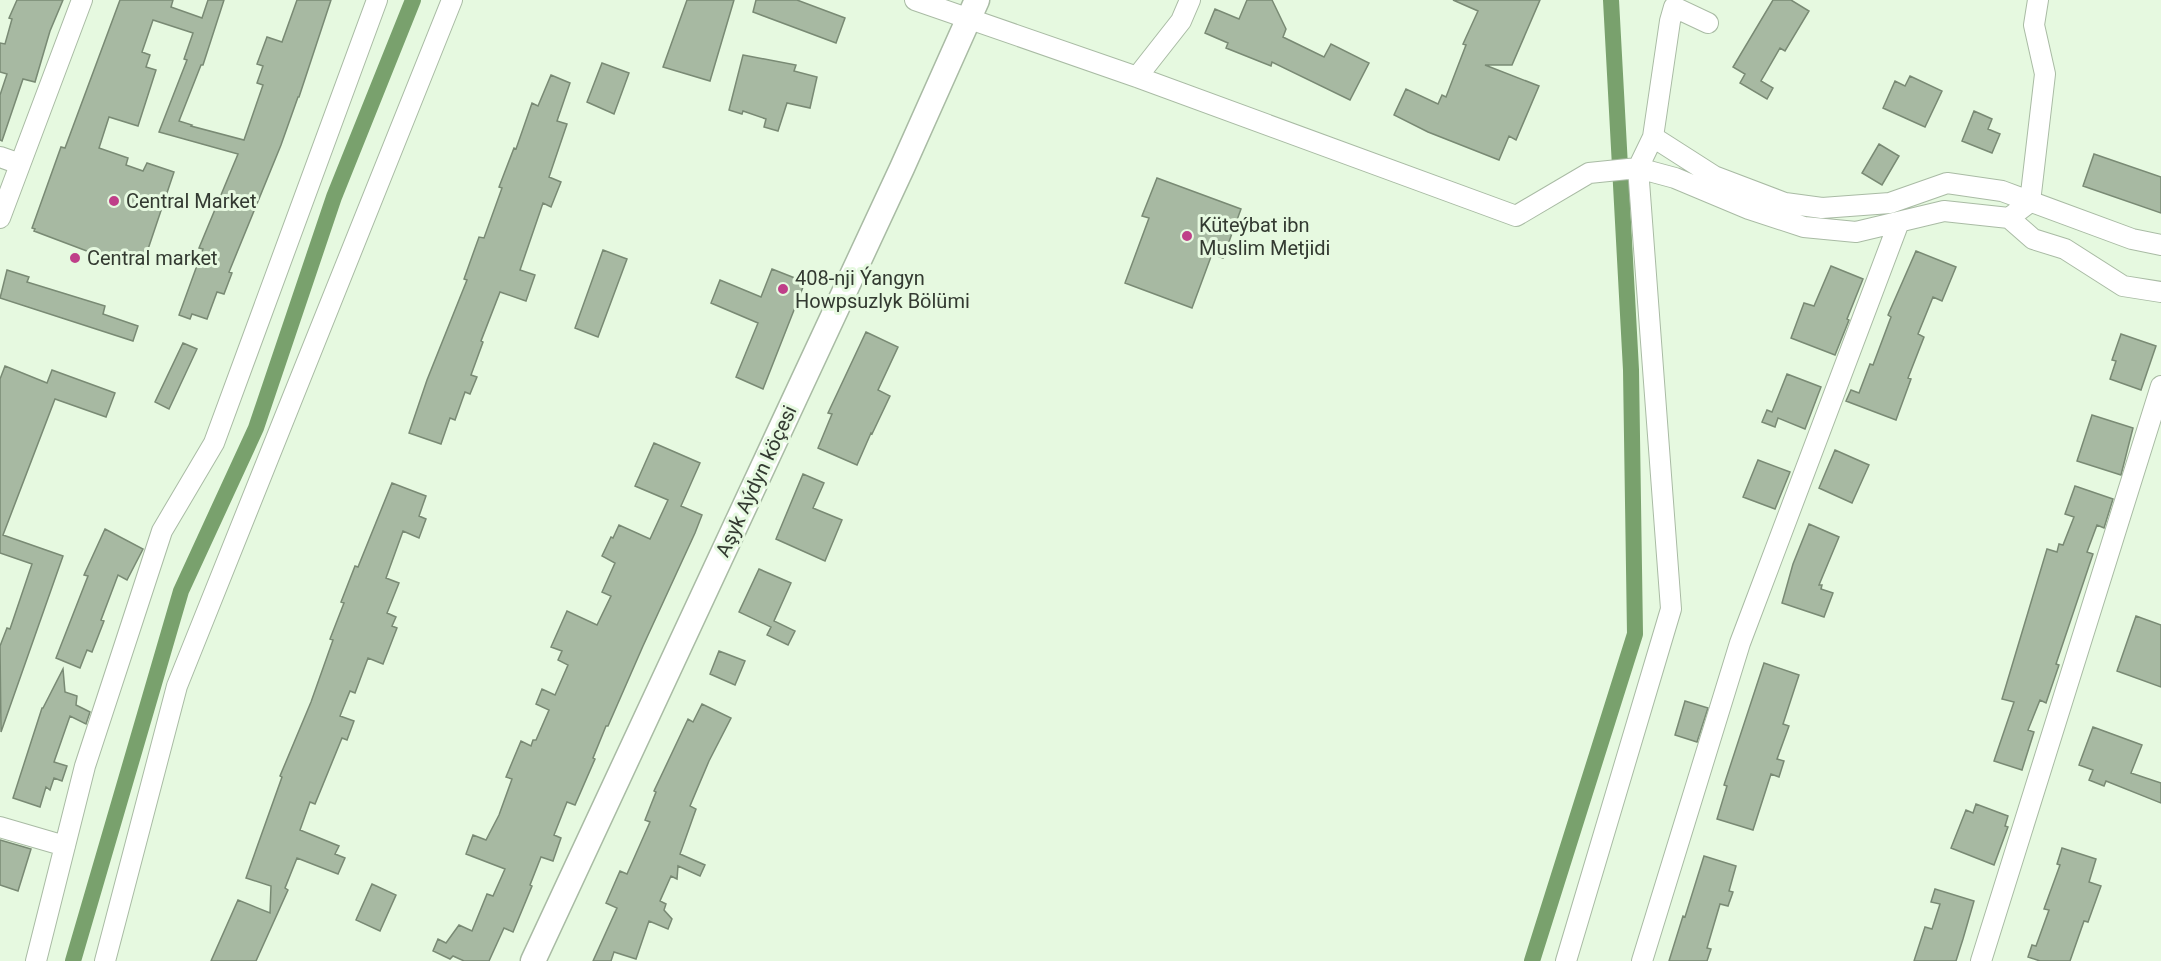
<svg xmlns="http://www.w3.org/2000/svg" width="2161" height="961" font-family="Roboto,sans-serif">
<rect width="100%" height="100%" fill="#e6f9e0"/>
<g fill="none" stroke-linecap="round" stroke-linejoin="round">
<path stroke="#79a16d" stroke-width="16" d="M73,961L181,591L256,428L334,197L413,0
M1532,961L1635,634L1631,370L1611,0"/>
</g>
<path fill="#a7b9a2" stroke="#798a74" stroke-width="1.5" d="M17,0H63L50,31L35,82L23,79L2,141L0,140V95L7,74L0,72V43L5,44L12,19L9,18Z
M120,0H173L171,7L202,18L208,0H224L203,65H201L179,121L192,125L191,126L244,140L263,85L257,83L263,66L257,64L267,37L282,42L297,0H331L299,97H298L281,145L229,272L232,273L224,294L217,292L207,319L192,314L190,319L179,315L203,249L199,248L238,154L159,132L187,60L184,59L193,33L153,20L142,52L150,55L146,67L156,70L138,126L109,117L99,148L128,158L126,165L143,171L147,163L174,172L142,267L100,253V256L34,231L35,229L32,228L61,147L65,148Z
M687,0H734L710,81L663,67Z
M756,0H797L845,18L836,43L753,12Z
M1247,0H1272L1286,29L1283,37L1324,57L1331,44L1369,63L1350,100L1272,62L1271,66L1226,48L1228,43L1205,33L1215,9L1239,19Z
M1453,0H1540L1512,65H1485L1539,86L1516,140L1509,136L1499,160L1428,132L1394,115L1406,89L1438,104L1442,95L1446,97L1466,45L1463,44L1478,11Z
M1773,0H1791L1809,11L1785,51L1780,48L1761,81L1773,88L1767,99L1740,83L1745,74L1733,67Z
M743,55L796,65L794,71L817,77L810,108L787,103L778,131L764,127L766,119L743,111L742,114L729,110Z
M602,63L629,73L614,114L587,102Z
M551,75L570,83L557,121L567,124L549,177L561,182L551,207L543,203L520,270L535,275L526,301L500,292L481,341L483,342L471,375L477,377L470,394L465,392L455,420L450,418L441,444L409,433L427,380L467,280L464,279L479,237L484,238L502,188L499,187L514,148L516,149L532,103L538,106Z
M1910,76L1942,91L1925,127L1883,108L1895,81L1905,86Z
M1974,111L1992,119L1988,129L2000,134L1992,153L1962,141Z
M1879,144L1899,156L1882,185L1862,173Z
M2094,154L2161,177V213L2083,186Z
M1157,178L1241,209L1223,258L1212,254L1192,308L1125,283L1149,218L1142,216Z
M603,250L627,259L598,337L575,328Z
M1916,251L1956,267L1942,301L1933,297L1918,334L1924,337L1908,378L1911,379L1896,420L1846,401L1851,390L1859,393L1870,364L1873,365L1891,317L1888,315Z
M1831,266L1863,279L1847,319L1849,320L1835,355L1791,338L1804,303L1814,306Z
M772,269L805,282L763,389L736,377L758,323L711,303L720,280L761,297Z
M7,270L29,277L27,282L105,306L103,314L138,326L133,341L0,298Z
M866,332L898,347L878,390L890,396L872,434L871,433L857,465L818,448L832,414L828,413Z
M2121,334L2156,346L2141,390L2110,379L2116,361L2112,360Z
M183,343L197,349L169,409L155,402Z
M5,366L47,383L52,370L115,393L106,417L55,399L3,535L63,556L1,732L0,646L7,628L10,629L32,564L0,553V379Z
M1787,374L1821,387L1805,429L1778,418L1775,427L1762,422L1767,410L1772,412Z
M2092,415L2133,428L2121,475L2077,461Z
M654,443L700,463L681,506L702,515L695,533L643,646L608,726H606L593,758L595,759L575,805L567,802L554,835L561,838L553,861L541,857L530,885L532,886L513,932L504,928L489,961H464L453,956L450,959L433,951L438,939L446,943L459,925L472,931L487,894L493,896L505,869L466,854L473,835L486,840L499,815L512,779L506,777L521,741L531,746L533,740H536L549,710L536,704L542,689L555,695L568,665L558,660L562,651L551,647L567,611L597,625L611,596L602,592L615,563L602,556L611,537L613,538L619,525L650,539L668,500L635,486Z
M1835,450L1869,465L1852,503L1819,488Z
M1758,460L1790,472L1775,509L1743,497Z
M803,474L824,483L813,508L842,520L825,561L776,539Z
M392,483L426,496L419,516L426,519L419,538L403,531L386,578L399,583L387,613L396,617L392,626L397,628L383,664L368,658L355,693L350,691L340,716L354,721L347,740L342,738L315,804L310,802L300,830L339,846L335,854L345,858L338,874L297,858L285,888L288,890L256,961H211L238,900L270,913L271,886L246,878L282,777L280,776L311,702L333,640L330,639L344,603L341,602L355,566L358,567Z
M2075,486L2113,499L2104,528L2097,525L2087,552L2093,554L2056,664L2059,665L2046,703L2040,700L2028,730L2034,732L2022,770L1994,761L2014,702L2002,699L2047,549L2057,552L2059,544L2063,545L2074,517L2065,514Z
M1809,524L1839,537L1819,585H1822L1821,589L1833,593L1824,617L1782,603L1793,564Z
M105,529L143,549L127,580L118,575L101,620L104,621L92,652L87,650L80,668L56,658L88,576L84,575Z
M759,569L791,583L774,621L795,631L788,645L767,635L771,627L739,612Z
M2136,616L2161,625V687L2117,671Z
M719,651L745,661L735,685L710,674Z
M1764,663L1799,675L1783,724L1789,726L1777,759L1784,761L1779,777L1771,774L1753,830L1717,819L1727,786L1724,785Z
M63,669L65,692L77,696L76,705L90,712L86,724L70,716L54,762L67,766L62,781L54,778L50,790L46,787L40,807L13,798L42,708H43Z
M1685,701L1708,708L1697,742L1675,735Z
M702,704L731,718L709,761L690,806L696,809L680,854L705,865L700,876L678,866L677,879L671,876L660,901L666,904L664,910L672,919L668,929L649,921L636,959L614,952L611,961H593L617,908L606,903L620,871L627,874L650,822L645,820L656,792L654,791L688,719L693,722Z
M2093,727L2142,745L2131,773L2161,783V803L2106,781L2104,786L2089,780L2093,770L2079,765Z
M1976,804L2008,816L2005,826L2008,827L1994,865L1951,848L1966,810L1973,813Z
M0,840L31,849L18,891L0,885Z
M2062,848L2096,859L2089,882L2101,886L2088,922L2084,921L2070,961H2040L2028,957L2032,945L2036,946L2049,910L2044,909L2060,865L2057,864Z
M1704,856L1736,866L1729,891L1733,892L1728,906L1720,904L1707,948L1711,949L1707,961H1669L1683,916L1685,917Z
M372,884L396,895L380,931L356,920Z
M1935,889L1974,901L1963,939L1956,961H1914L1925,927L1932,929L1940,904L1931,902Z"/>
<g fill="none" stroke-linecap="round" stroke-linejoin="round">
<defs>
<path id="minor" d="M915,0L1137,77L1516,216L1589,173L1638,168L1675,178L1749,209L1804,227L1856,232L1944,211L2009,218L2030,202L2045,74L2034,25L2038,0
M1137,77L1181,21L1190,0
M1653,137L1714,176L1785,203L1822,208L1890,203L1947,183L2002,191L2132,239L2161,245
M0,157L20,164
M0,218L82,0
M2009,218L2033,239L2065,249L2123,286L2161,292
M0,827L65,846
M36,961L85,766L162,531L214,443L377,0
M105,961L177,686L452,0
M1566,961L1671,609L1638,168L1653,137L1670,21L1674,7L1708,23
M1642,961L1740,643L1899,222
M1981,961L2161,386"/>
<path id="major" d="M533,961L902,168L977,0"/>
</defs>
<use href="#minor" stroke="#a9bba4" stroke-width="22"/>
<use href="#major" stroke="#a9bba4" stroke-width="27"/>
<use href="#minor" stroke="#fff" stroke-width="20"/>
<use href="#major" stroke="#fff" stroke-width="24"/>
</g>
<g fill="#bf3f89" stroke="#e6f9e0" stroke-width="2">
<circle cx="114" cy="201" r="6"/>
<circle cx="1187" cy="236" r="6"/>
<circle cx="75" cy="258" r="6"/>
<circle cx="783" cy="289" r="6"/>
</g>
<g text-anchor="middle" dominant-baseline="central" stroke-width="6" stroke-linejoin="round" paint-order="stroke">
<g font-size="20" fill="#333a31" stroke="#e6f9e0" text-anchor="start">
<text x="126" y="201">Central Market</text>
<text x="1199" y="225">Küteýbat ibn<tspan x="1199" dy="23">Muslim Metjidi</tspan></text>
<text x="87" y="258">Central market</text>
<text x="795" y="278">408-nji Ýangyn<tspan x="795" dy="23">Howpsuzlyk Bölümi</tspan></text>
</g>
<g font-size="20" fill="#333a31" stroke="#e6f9e0">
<text transform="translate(756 481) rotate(-65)">Aşyk Aýdyn köçesi</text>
</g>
</g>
</svg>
